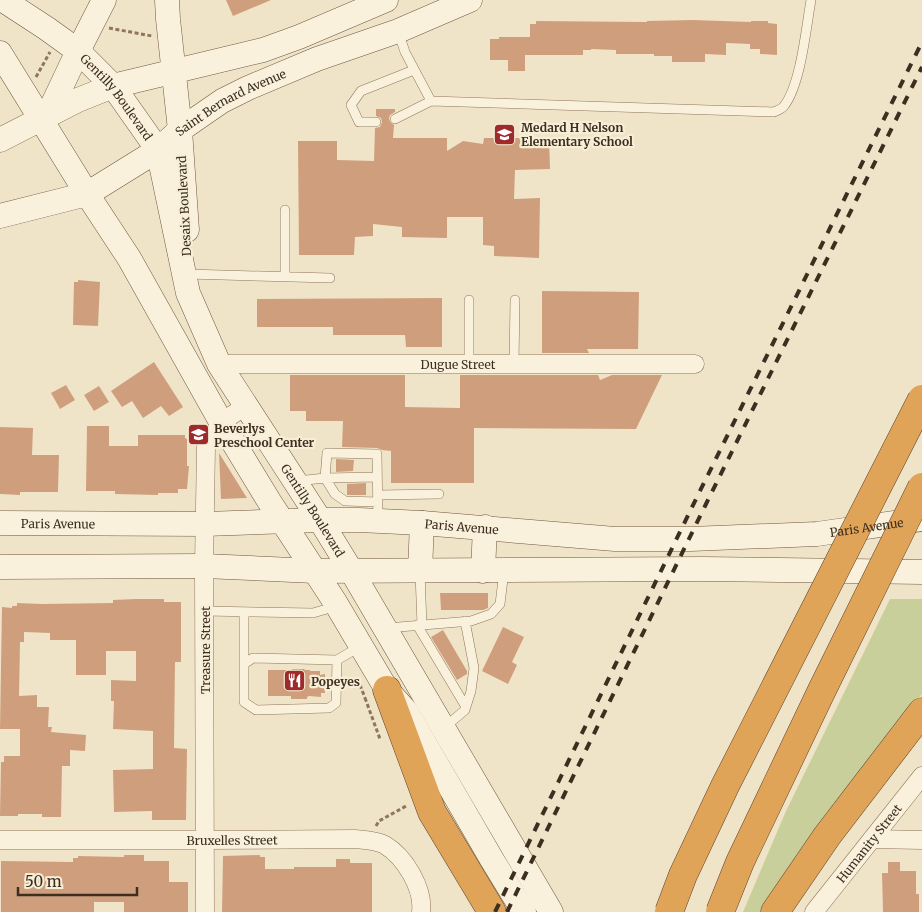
<svg xmlns="http://www.w3.org/2000/svg" width="922" height="912" font-family="Merriweather,serif">
<rect width="100%" height="100%" fill="#f0e4c8"/>
<path fill="#c9cf9b" d="M890,599H922V694L764,912H743L786,811Z"/>
<path fill="#cf9f7d" d="M226,0H271L233,16Z
M693,20L751,22V21H768V23L777,24V55L760,54V49H750V44L726,43V55L705,54V62H672V56H654V54H616V50L591,49V50H583V55H525V71H508V60H490V39H499V37H530V24H536V21L647,22V21Z
M376,109H395V112L390,115L389,118L390,122L394,125L393,138H447V151L463,141L483,144L484,138H549L550,169L515,170L514,199L540,198L539,258L494,256V246L483,245V217H447V238L402,237V227L373,224V236L355,237L354,255H299L298,141H337V160L374,161L375,128L380,127L382,122L381,118L376,116Z
M78,280L100,282L98,326L73,325L74,282H78Z
M542,291L639,292L638,349H587L589,353H542Z
M442,298V347H406L405,335H333V327H257V299Z
M154,362L183,407L169,416L161,406L143,418L132,401L122,407L111,391Z
M290,375H405V407L460,408V375H598L600,380L612,375H662L636,429L474,428V483H391V451L382,450L377,448L342,447L343,421H306V411H290Z
M66,385L75,400L60,409L51,393Z
M99,386L109,402L94,411L84,395Z
M87,426H109V446H138V435H185V438L187,439V466H189L187,489H178V493H158V495L115,494V491H86Z
M0,427L33,428L32,455H59L58,492H20V495L0,494Z
M219,453L247,498L221,499Z
M336,459L354,460L353,471L336,472Z
M366,483V495H347V484Z
M440,593H488V608L483,610H441Z
M136,599H164V602H181V662H175L174,748L187,749L186,820H152V811L114,812L113,770L153,769V731L113,729L114,701H111V680L136,681V651H106V675H76V640H50V633L24,632V642H20L19,696L37,695V707H49L48,727H52L51,732L86,735L85,751L70,750V766H62L61,817H42V814H18V816H0L1,762H4V756H20V729H0L2,607L12,608V606H17V603L42,604L113,603V600Z
M503,627L524,637L512,662L517,665L508,684L482,671Z
M443,630L467,671V674L457,680L431,637Z
M292,669H305L304,670H310V671H320V675L325,674V693H321V697L309,696L307,697V699H291V696H268V670H292Z
M124,855H144V861H169V882H188V912H124V902H94V912H1V861L73,862V858H78V856L124,857Z
M260,855V857H265V869H294V867H336V859H350V863H372V912H222L223,856Z
M888,862H900V871H916V894H919V912H883L882,873H888Z"/>
<g fill="none" stroke-linecap="round" stroke-linejoin="round">
<defs>
<path id="lane" d="M398,31L405,52L431,101L774,112C778,110 782,109 784,106C801,84 806,28 811,0
M395,119L431,101
M376,122H359L351,105L361,91L414,70
M187,274L330,278
M285,277V210
M469,364V300
M514,364L515,300
M325,478L335,494L345,501L378,502
M325,478L377,477
M297,481L325,478L327,453L377,454L378,520
M378,495L439,494
M420,573L422,625
M205,611L313,613L337,606
M417,625L466,707
M387,628L471,621L491,614L500,604L504,571
M337,660L336,703L329,708L256,710L244,702V664L253,658L337,660L361,646
M244,664V612
M445,727L465,710L471,691L474,668L465,621"/>
<g id="street">
<path id="s1" d="M219,364H695"/>
<path d="M872,839L922,840"/>
<path id="s2" d="M0,840H204L355,839C365,840 376,840 385,845C405,857 424,889 421,912"/>
<path d="M205,912L204,566L206,447L221,422L246,406"/>
<path id="s3" d="M814,912L922,776"/>
</g>
<g id="secondary">
<path id="s4" d="M3,0L46,28L78,51L113,86L158,150L188,293L219,364L320,520L352,572L551,912"/>
<path d="M167,0L168,19L180,130L187,230"/>
<path d="M0,53L87,194L129,258L221,422L269,501L335,602L387,690L406,711L491,858L524,912"/>
<path d="M43,118L52,106L78,51L104,0"/>
<path d="M0,140L78,100L113,86L263,50L299,37L386,0"/>
<path id="s5" d="M0,216L87,194L158,150L180,130L222,101L248,88L317,59L398,31L470,0"/>
<path id="s6" d="M0,523L205,524L320,520H359L422,523L615,539H691L817,534L922,519"/>
<path d="M0,567L204,566L315,571L703,569L922,572"/>
<path d="M420,571L422,523"/>
<path d="M483,571L485,527"/>
</g>
<path id="highway" d="M387,690L432,812L492,912
M775,912L827,836L922,712"/>
</defs>
<use href="#lane" stroke="#8d765c" stroke-width="10"/>
<use href="#street" stroke="#8d765c" stroke-width="19"/>
<use href="#secondary" stroke="#6f573f" stroke-width="25"/>
<use href="#highway" stroke="#5b4430" stroke-width="29"/>
<path stroke="#8d765c" stroke-width="3" stroke-dasharray="4 2.5" stroke-linecap="butt" d="M109,28L152,36
M36,77L50,52
M360,685L365,698
M365,698L380,739
M376,826L379,821L408,805"/>
<use href="#lane" stroke="#faf1dc" stroke-width="9"/>
<use href="#street" stroke="#faf1dc" stroke-width="18"/>
<use href="#secondary" stroke="#faf1dc" stroke-width="24"/>
<use href="#highway" stroke="#e0a458" stroke-width="28"/>
<path stroke="#3d2e20" stroke-width="4" stroke-dasharray="9 9" stroke-linecap="butt" d="M495,912L696,499L922,42
M507,912L706,504L922,67"/>
<defs>
<path id="highway-bridge" d="M669,912L683,875L725,786L922,399
M720,912L740,862L822,690L922,487"/>
</defs>
<use href="#highway-bridge" stroke="#5b4430" stroke-width="29" stroke-linecap="butt"/>
<use href="#highway-bridge" stroke="#e0a458" stroke-width="28"/>
</g>
<defs>
<symbol id="school-square" viewBox="-11 -11 22 22"><rect x="-9" y="-9" width="18" height="18" rx="4" fill="#9e2a2b" stroke="#f7eed8"/><path d="M0-5L7-2L0 1L-7-2ZM-4 1L0 2.5L4 1V4Q0 6-4 4Z" fill="#fff"/></symbol>
<symbol id="restaurant-square" viewBox="-11 -11 22 22"><rect x="-9" y="-9" width="18" height="18" rx="4" fill="#9e2a2b" stroke="#f7eed8"/><path d="M-5-6h1v4h1v-4h1v4h1v-4h1v5L-1.5 .5V6h-2V.5L-5-1ZM5-6V6H3V1.5H1.5Q1.5-4 5-6Z" fill="#fff"/></symbol>
</defs>
<g fill-rule="evenodd">
<use href="#school-square" x="492" y="122" width="25" height="25"/>
<use href="#school-square" x="186" y="422" width="25" height="25"/>
<use href="#restaurant-square" x="282" y="668" width="25" height="25"/>
</g>
<g text-anchor="middle" dominant-baseline="central" stroke-width="4.5" stroke-linejoin="round" paint-order="stroke">
<g font-size="12" fill="#3d2e20" stroke="#f7eed8">
<text stroke="none"><textPath href="#s4" startOffset="151">Gentilly Boulevard</textPath></text>
<text stroke="none"><textPath href="#s5" startOffset="261">Saint Bernard Avenue</textPath></text>
<text transform="translate(184 206) rotate(-93)">Desaix Boulevard</text>
<text stroke="none"><textPath href="#s1" startOffset="239">Dugue Street</textPath></text>
<text stroke="none"><textPath href="#s4" startOffset="616">Gentilly Boulevard</textPath></text>
<text stroke="none"><textPath href="#s6" startOffset="58">Paris Avenue</textPath></text>
<text stroke="none"><textPath href="#s6" startOffset="462">Paris Avenue</textPath></text>
<text stroke="none"><textPath href="#s6" startOffset="868">Paris Avenue</textPath></text>
<text transform="translate(205 650) rotate(-90)">Treasure Street</text>
<text stroke="none"><textPath href="#s2" startOffset="232">Bruxelles Street</textPath></text>
<text stroke="none"><textPath href="#s3" startOffset="88">Humanity Street</textPath></text>
</g>
<g font-size="12" font-weight="bold" fill="#3d2e20" stroke="#f7eed8" text-anchor="start">
<text x="521" y="127">Medard H Nelson<tspan x="521" dy="14">Elementary School</tspan></text>
<text x="214" y="428">Beverlys<tspan x="214" dy="14">Preschool Center</tspan></text>
<text x="311" y="681">Popeyes</text>
</g>
</g>
<path d="M18 887v8h119v-8" fill="none" stroke="#3d2e20" stroke-width="2.5"/>
<text x="25" y="887" font-size="15" fill="#3d2e20" stroke="#f7eed8" stroke-width="4" paint-order="stroke">50 m</text>
</svg>
